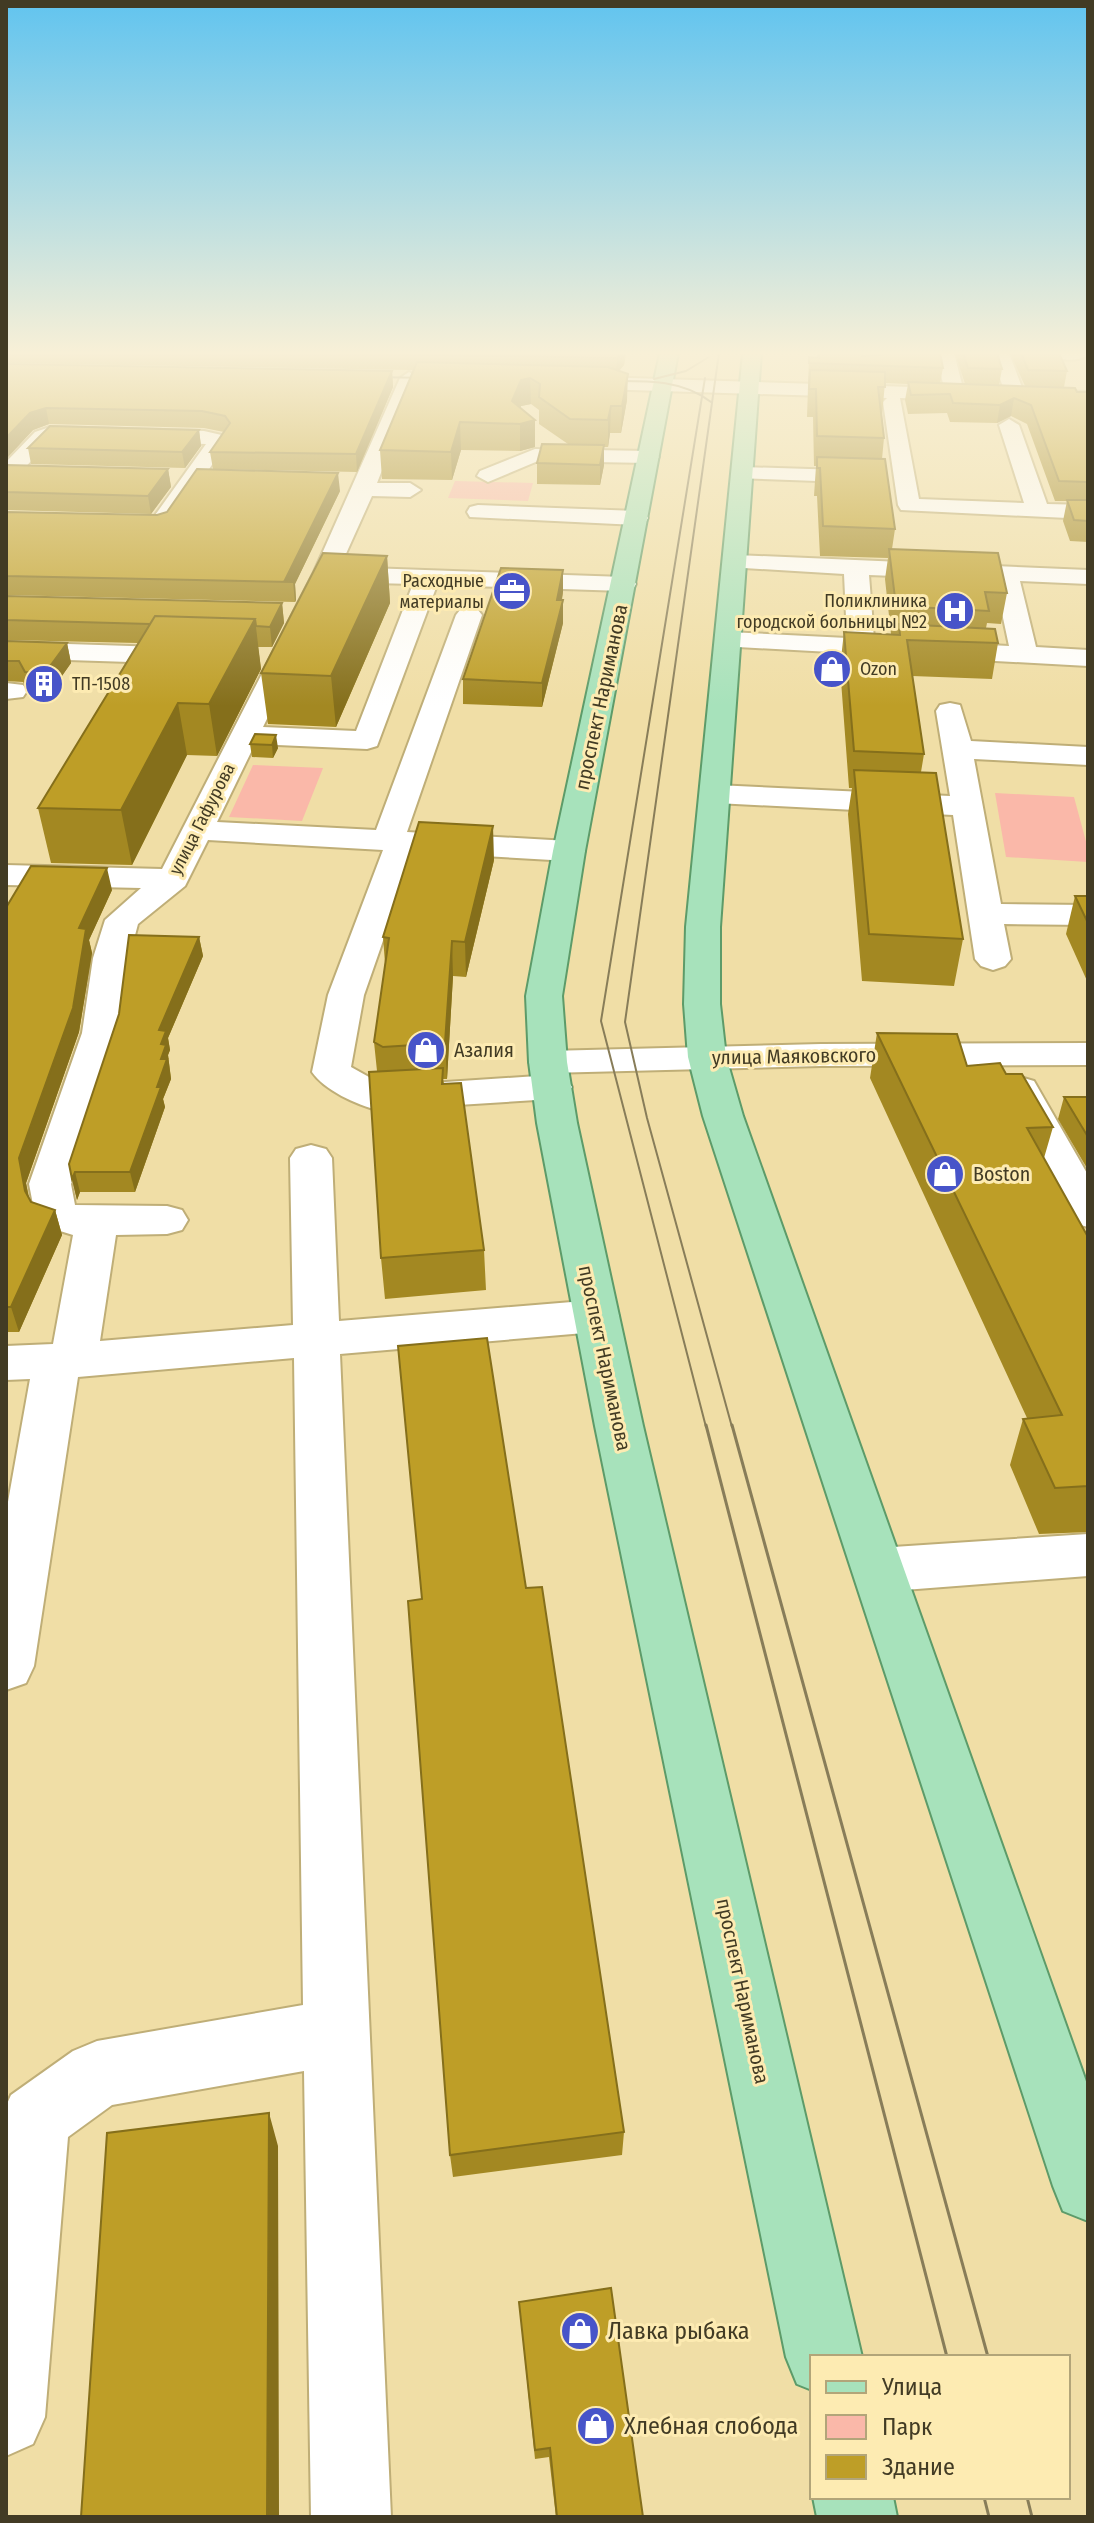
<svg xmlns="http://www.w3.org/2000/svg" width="1094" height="2523" font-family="'Fira Sans Condensed',sans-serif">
<rect width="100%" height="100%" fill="#f0dea6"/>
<path fill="#fab8a9" d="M455,481L533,483L528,501L448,498Z
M253,765L323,768L302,821L229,817Z
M995,793L1074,797L1088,849V862L1006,857Z"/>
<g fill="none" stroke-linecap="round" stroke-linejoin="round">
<defs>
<path id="minor" d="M936,353H954L963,388L1004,390L991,353H1009L1023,390L1088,392V404L900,398L919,499L1024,503L999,425L1009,419L1019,425L1047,504L1088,505V519L901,510L898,505L883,402L887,398L568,388L559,382L568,376L944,388Z
M1046,353H1088V355C1078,362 1055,361 1046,353Z
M409,372L418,378L377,483H410L421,490L410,497L372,496L340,567L624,577L633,579L636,584L633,589L624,591L437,585L377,746L367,749L255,744L217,822L376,830L456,615L460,610H478L482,615L407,832L569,841L580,844L585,851L580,858L569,861L414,852L364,995L351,1067L385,1086L552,1075L566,1079L572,1087L566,1095L552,1099L378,1110C357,1105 324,1090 312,1072L328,995L383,850L208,840L185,886L138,924L129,958L120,1033L71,1184L75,1205L167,1206L182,1210L188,1220L182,1230L167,1234L116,1235L100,1341L293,1325L290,1158L296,1149L311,1145L326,1149L332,1158L339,1321L596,1300L612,1305L619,1316L612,1327L596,1332L340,1354L391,2517H311L304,2071L112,2105L68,2137L45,2417L33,2444L6,2456V2106L11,2095L73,2051L97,2041L303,2005L294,1358L78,1377L34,1666L26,1683L6,1690V1513L30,1379L6,1380V1346L53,1344L73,1235L41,1225L35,1215L29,1184L82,1033L93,958L105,920L141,888L6,885V865L162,869L313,574L400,378ZM334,582L413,584L356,731L263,727Z
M50,427L204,431L226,436L229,440L172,523H156L153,518L206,444L52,439L14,479L6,480V462L35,432Z
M535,449L649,451L659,457L649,463L538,461L488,482L477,476L480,471Z
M743,467L873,471L884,477L873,483L735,478L732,473Z
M478,505L637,511L645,513L648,518L645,523L637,525L470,517L467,512L470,507Z
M736,555L1088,570V584L1020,581L1036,647L1088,650V666L720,646L716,640L720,634L729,632L847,638L844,574L728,567L724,562L728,557ZM869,575L995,580L1009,646L874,639Z
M6,642L192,648L201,650L205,656L201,662L192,664L6,658Z
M6,683L23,685L27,691L23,697L6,699Z
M950,703L960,705L971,741L1088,747V765L974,759L1001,904L1088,905V925L1004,924L1011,959L1005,966L993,970L981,966L975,959L953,815L716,803L705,800L701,794L705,788L716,785L950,796L936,711L940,705Z
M1088,1043V1065L821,1066L548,1073L534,1070L529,1062L534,1054L548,1051L821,1044Z
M1020,1077L1034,1081L1088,1175V1227L1073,1223L1000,1089L1006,1081Z
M1088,1534V1576L878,1592L859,1585L852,1570L859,1555L878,1548Z"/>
<path id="major" d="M660,353H678L585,851L562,996L567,1062L577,1123L643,1426L862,2357H812V2390L797,2384L786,2357L595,1426L537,1123L529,1062L526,996L553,851Z
M743,353H761L720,927V1004L726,1057L743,1116L1088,2087V2221L1063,2211L1053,2186L703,1116L688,1057L684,1004L686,927Z
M813,2497H893L897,2517H817Z"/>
</defs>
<use href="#minor" stroke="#bfae77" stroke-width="4"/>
<use href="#major" stroke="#5d9b69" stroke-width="4"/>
<use href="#minor" fill="#fff" fill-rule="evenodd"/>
<use href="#major" fill="#a7e2bb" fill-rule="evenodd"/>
<path stroke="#887d59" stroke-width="2" d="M719,353L625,1022L647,1118L732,1427
M372,377L432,378
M705,378L601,1021L706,1427
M654,379L686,371L709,357
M604,381C641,381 680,378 711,402"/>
<path stroke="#887d59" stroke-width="3" d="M706,1425L947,2357
M732,1425L988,2357
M984,2497L989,2517
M1027,2497L1032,2517"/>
</g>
<path fill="#a38822" d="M6,353H626L624,365L619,371L627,400L621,433H610L608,447H604V465L600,485L537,484V463L568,444L539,424V410L531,404L521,406L520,408L535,420V447L520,451L461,450L452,480L382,479L380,450L413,370L6,363Z
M817,353H861L862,356H878V353H940L943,368L940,383L965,384L955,353H997L1002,369L999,385L1025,386L1010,353H1059L1067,371L1064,387L1077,392H1088V542L1070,541L1063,521L1067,501H1055L1027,424L1011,416L997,423L950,422L947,413L908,414L905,400L908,384L885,383L882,415L884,438L882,459L895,529L892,549L1007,593L1001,624L987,623L986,628L998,643L992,679L912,676L924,754L921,772L963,939L954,986L862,981L848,814L852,788H849L840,667L844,632L891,634L885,579L888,558L820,556L817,496H814L816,466H814L813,417H807L809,357H817Z
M6,364L392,371L393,387L357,472L213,469L210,452L224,432L204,428L49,424L33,430L6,459Z
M199,430L201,446L185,468L31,464L28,448Z
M6,465L168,469L171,487L151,514L6,510Z
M340,491L295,584L296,600L295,602L6,595V512L157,515Z
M387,556L390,603L336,727L268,724L261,673Z
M563,592L562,600L563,623L542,707L463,704V679Z
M6,596L282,603L284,623L272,647H258L261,669L217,756L187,755L132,865L51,863L38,808L138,643L6,640Z
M6,641L67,643L71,663L50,693H30L23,682L6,681Z
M255,734L278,748L273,758L252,757L250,744Z
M494,860L466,977L453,976L447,1079H443L484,1250L486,1290L385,1299L381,1258L377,1071L374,1042L385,963L383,937Z
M112,890L89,940L92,953L79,1032L26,1183L29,1197L31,1202L55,1210L62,1235L19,1332H6V906Z
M1075,896H1088V983L1066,934Z
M199,937L203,956L168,1038L170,1050L168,1055L171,1079L163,1099L165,1107L135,1192H80L77,1200L72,1179L119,1014Z
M877,1033L967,1066L1006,1074L1053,1127L1044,1158L1088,1237V1532L1039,1534L1010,1465L1023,1419L1027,1418L870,1078Z
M1064,1097H1088V1170L1058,1119Z
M526,1588L624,2132L622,2155L453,2177L450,2155Z
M519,2302L643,2517H556L549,2457L535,2459Z"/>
<path fill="#856f1b" d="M621,353H626L624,365L616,374L617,358Z
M392,371L393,387L357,472L356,454Z
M628,374L627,400L621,433L622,406Z
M530,378L531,404L521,406L514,423L512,401L521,380Z
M1014,398L1011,416L997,423L1000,405Z
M611,406L610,433L608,447V420Z
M46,408L49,424L33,430L6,459V438L30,413Z
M535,420V447L520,451V424Z
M460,422L461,450L452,480L451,452Z
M199,430L201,446L185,468L182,452Z
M604,445V465L600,485V465Z
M168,469L171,487L151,514L148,496Z
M338,473L340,491L295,584L296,600L295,602L293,582L285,580Z
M387,556L390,603L336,727L331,676Z
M563,570V592L557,623V600Z
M563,600V623L542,707V683Z
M282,603L284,623L272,647L270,627Z
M255,619L261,669L217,756L209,704Z
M67,643L71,663L50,693L45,673Z
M178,703L187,755L132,865L121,810Z
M276,735L278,748L273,758L272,745Z
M493,826L494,860L466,977L465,942Z
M107,868L112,890L89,940L92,953L79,1032L26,1183L32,1216L25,1191L19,1158L79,928Z
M199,937L203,956L168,1038L170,1050L168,1055L171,1079L163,1099L165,1107L135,1192L130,1172L157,1087L161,1059L159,1030Z
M452,941L453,976L447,1079L445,1043Z
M75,1172L80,1192L77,1200L72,1179Z
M55,1210L62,1235L19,1332L11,1307Z
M269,2113L278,2146L279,2517H267Z"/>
<path fill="#be9e27" stroke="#856f1b" stroke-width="2" d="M331,353H621L617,358Z
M819,353H861L862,356L881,355L882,353H940L943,368L809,363V357L819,358Z
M963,353H997L1002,369L968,368Z
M1021,353H1059L1067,371L1028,370Z
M417,362L608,367L628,374L622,406H611L608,420L570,419L539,397L540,384L530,378L521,380L512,401L535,420L520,424L460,422L451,452L380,450Z
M6,364L392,371L356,454L210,452L230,423L225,416L202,411L46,408L30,413L6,438Z
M810,370L885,372V387H878L884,438L817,436L816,389H809Z
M908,382L1075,388L1077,392H1088V482L1059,481L1031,405L1014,398L1000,405L953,403L950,394L911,395Z
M50,426L199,430L182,452L28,448Z
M542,444L604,445L600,465L537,463Z
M817,457L885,459L895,529L823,526L820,468H817Z
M6,465L168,469L148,496L6,492Z
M197,469L338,473L285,580H294L293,582L6,576V512L157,515L167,512Z
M1067,500H1088V521L1074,520Z
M889,549L998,553L1007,593L985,592L989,611L896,606Z
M323,553L387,556L331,676L261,673Z
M501,568L563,570L557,600H563L542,683L463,679Z
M6,596L282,603L270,627L256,626L255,619L155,616L150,624L6,620Z
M155,616L255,619L209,704L178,703L121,810L38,808Z
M899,624L995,629L998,643L907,640L924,754L854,751L844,632L900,635Z
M6,641L67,643L45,673L25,672L19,661H6Z
M255,734L276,735L272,745L250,744Z
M854,770L936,773L963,939L869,934Z
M419,822L493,826L465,942L452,941L445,1043L383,1047L374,1042L389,938L383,937Z
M31,866L107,868L79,928L86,929L73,1008L19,1158L25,1191L31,1202L55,1210L11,1307H6V906H7Z
M1075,896H1088V923Z
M129,935L199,937L159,1030L166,1031L161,1044L166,1045L161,1059H167L157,1087H161L130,1172H75L72,1179L69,1164L119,1014Z
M877,1033L957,1034L967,1066L1000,1063L1006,1074H1022L1053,1127L1027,1128L1088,1237V1486L1055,1488L1023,1419L1062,1415Z
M443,1068L442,1084L461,1083L484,1250L381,1258L369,1072Z
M1064,1097H1088V1137Z
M487,1338L526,1588L542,1587L624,2132L450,2155L408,1601L422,1599L398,1346Z
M269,2113L267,2517H81L107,2133Z
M611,2288L643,2517H557L550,2448L535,2450L519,2302Z"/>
<linearGradient id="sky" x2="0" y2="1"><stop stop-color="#61c4ef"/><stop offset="0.5" stop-color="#f8f0d7"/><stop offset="1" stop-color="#f8f0d7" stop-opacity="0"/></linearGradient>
<rect width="1094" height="706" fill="url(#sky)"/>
<defs>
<symbol id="office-disc" viewBox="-11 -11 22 22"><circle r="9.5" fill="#4754c9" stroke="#fdebb2"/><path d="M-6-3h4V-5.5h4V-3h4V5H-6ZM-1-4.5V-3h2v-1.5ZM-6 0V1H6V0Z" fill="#fff"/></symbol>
<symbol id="hospital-disc" viewBox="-11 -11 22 22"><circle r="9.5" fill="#4754c9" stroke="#fdebb2"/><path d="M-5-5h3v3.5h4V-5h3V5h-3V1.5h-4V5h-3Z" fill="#fff"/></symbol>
<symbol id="shop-disc" viewBox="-11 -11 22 22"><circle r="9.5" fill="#4754c9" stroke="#fdebb2"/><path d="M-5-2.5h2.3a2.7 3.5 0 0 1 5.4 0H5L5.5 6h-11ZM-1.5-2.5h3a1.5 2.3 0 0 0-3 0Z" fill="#fff"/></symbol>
<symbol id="building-disc" viewBox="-11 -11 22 22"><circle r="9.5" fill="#4754c9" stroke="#fdebb2"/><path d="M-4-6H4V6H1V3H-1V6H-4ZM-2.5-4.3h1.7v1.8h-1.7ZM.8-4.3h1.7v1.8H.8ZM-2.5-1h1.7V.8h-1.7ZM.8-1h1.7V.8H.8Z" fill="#fff"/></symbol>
</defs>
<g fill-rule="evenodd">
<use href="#office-disc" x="490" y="569" width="44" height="44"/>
<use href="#hospital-disc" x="933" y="589" width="44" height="44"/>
<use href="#shop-disc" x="810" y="647" width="44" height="44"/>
<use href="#building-disc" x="22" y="662" width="44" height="44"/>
<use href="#shop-disc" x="404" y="1028" width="44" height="44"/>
<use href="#shop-disc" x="923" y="1152" width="44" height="44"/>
<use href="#shop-disc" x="558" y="2309" width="44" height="44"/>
<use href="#shop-disc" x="574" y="2404" width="44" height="44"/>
</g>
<g text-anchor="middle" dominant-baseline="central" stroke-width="6" stroke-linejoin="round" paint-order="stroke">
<g font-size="18" fill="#423b24" stroke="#fdebb2" text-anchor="end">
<text x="484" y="581">Расходные<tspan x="484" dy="21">материалы</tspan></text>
<text x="927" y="601">Поликлиника<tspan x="927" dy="21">городской больницы №2</tspan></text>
<text x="860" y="669" text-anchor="start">Ozon</text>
<text x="72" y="684" text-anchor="start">ТП-1508</text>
</g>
<g font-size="18" fill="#423b24" stroke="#fdebb2">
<text transform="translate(202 819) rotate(-63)">улица Гафурова</text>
</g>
<g font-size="20" fill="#423b24" stroke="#fdebb2">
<text transform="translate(601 697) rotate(-78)">проспект Нариманова</text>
<text transform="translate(794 1056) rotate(-1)">улица Маяковского</text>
<text transform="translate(605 1358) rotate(78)">проспект Нариманова</text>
<text transform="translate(743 1991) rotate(78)">проспект Нариманова</text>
</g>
<g font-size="20" fill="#423b24" stroke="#fdebb2" text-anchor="start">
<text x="454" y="1050">Азалия</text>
<text x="973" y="1174">Boston</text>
</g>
<g font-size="24" fill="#423b24" stroke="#fdebb2" text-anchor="start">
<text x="608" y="2331">Лавка рыбака</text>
<text x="624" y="2426">Хлебная слобода</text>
</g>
</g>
<rect width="1094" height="2523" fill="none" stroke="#423b24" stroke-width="16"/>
<rect x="810" y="2355" width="260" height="144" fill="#fdebb2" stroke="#b2a579" stroke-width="2"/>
<rect x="826" y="2381" width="40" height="12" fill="#a7e2bb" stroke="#b2a579" stroke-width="2"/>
<text x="882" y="2395" font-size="24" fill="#423b24">Улица</text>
<rect x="826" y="2415" width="40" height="24" fill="#fab8a9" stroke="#b2a579" stroke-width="2"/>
<text x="882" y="2435" font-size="24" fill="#423b24">Парк</text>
<rect x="826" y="2455" width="40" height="24" fill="#be9e27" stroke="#b2a579" stroke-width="2"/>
<text x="882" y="2475" font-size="24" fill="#423b24">Здание</text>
</svg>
